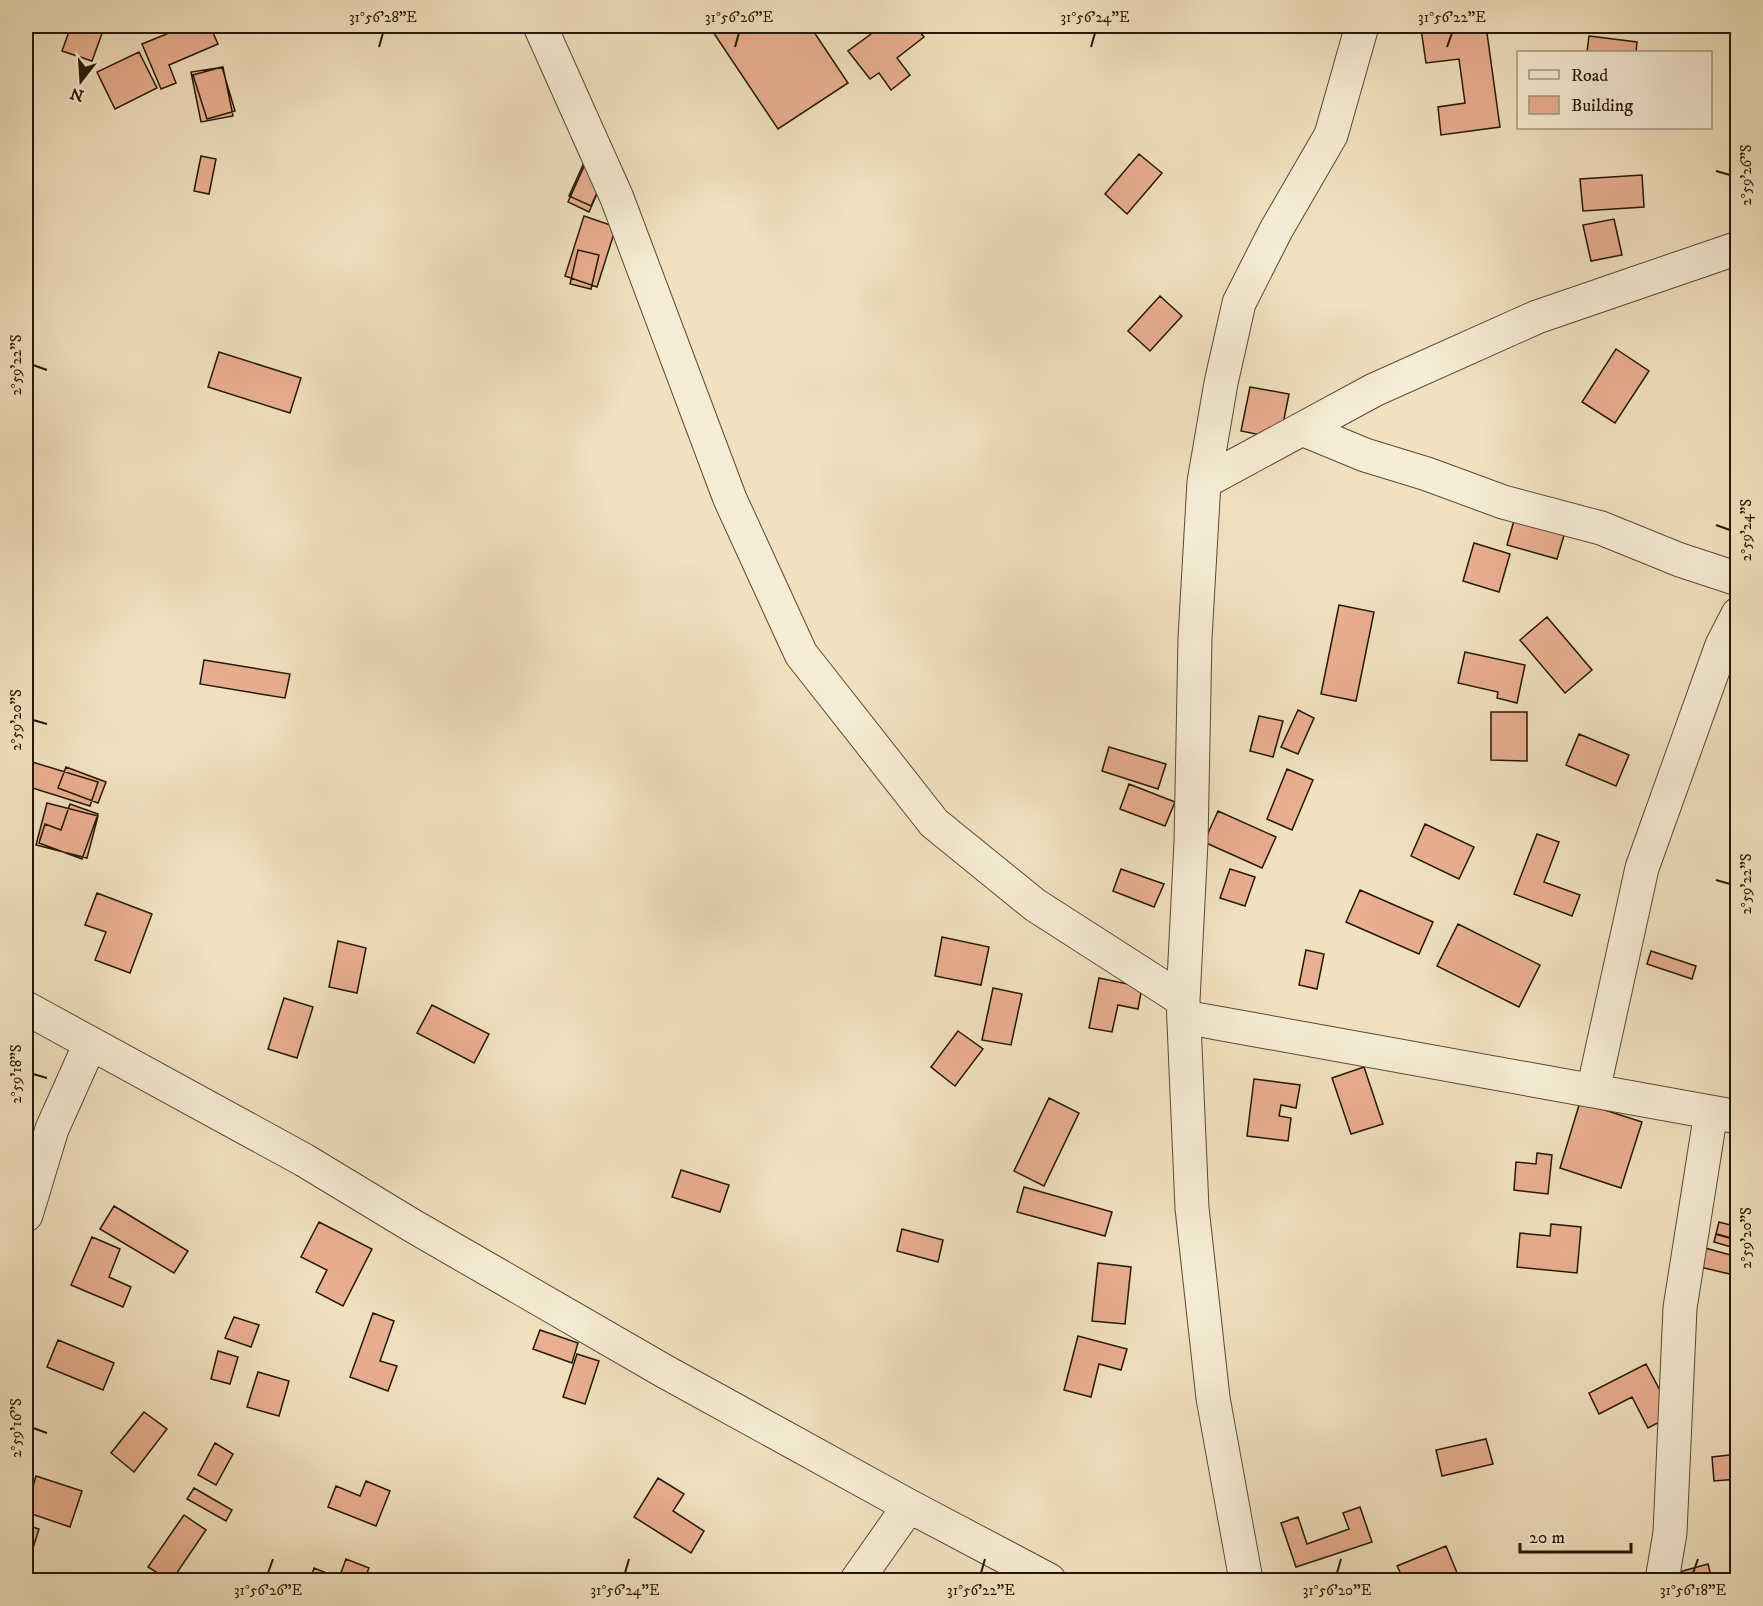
<svg xmlns="http://www.w3.org/2000/svg" width="1763" height="1606" font-family="'IM FELL DW Pica',serif">
<rect width="100%" height="100%" fill="#f1e1bf"/>
<filter id="stains"><feTurbulence type="fractalNoise" baseFrequency=".00333" numOctaves="4"/><feColorMatrix values="0 0 0 0 .2 0 0 0 0 .09 0 0 0 0 .02 0 0 0 .5 -.17"/></filter>
<radialGradient id="worn" r=".72"><stop offset=".6" stop-color="#630" stop-opacity="0"/><stop offset="1" stop-color="#630" stop-opacity=".3"/></radialGradient>
<path fill="#e9af91" stroke="#251806" stroke-width="1.5" d="M71,26H98L104,28L92,61L62,51Z
M186,26H210L218,44L169,65L176,83L161,89L142,44Z
M709,26H810L848,83L778,129Z
M882,26H915L924,37L897,58L910,75L891,90L879,73L870,79L848,51Z
M1449,26H1486L1500,127L1441,135L1438,107L1465,103L1459,59L1426,63L1421,29Z
M1589,36L1637,42L1636,52H1587Z
M139,52L157,88L115,109L97,72Z
M222,67L235,111L207,119L193,75Z
M223,67L233,116L201,122L191,72Z
M1139,154L1162,173L1127,214L1105,194Z
M201,156L216,159L209,194L194,191Z
M587,156L609,166L591,206L569,196Z
M587,160L608,169L589,212L568,202Z
M1642,175L1644,207L1583,211L1580,179Z
M584,216L616,227L597,287L565,276Z
M1614,219L1622,255L1591,261L1583,225Z
M578,250L599,255L591,289L570,284Z
M1160,296L1182,316L1150,351L1128,331Z
M1616,349L1649,371L1615,423L1582,402Z
M219,352L301,378L290,413L208,387Z
M1250,387L1289,394L1280,439L1241,431Z
M1515,517L1565,532L1557,559L1507,545Z
M1474,543L1510,554L1499,592L1463,581Z
M1339,605L1374,612L1356,701L1321,694Z
M1547,617L1592,670L1565,693L1520,640Z
M1465,652L1525,665L1517,703L1497,698L1498,692L1458,683Z
M204,660L290,674L285,698L200,684Z
M1298,710L1314,718L1298,754L1281,747Z
M1491,712H1527V761L1491,760Z
M1259,716L1283,721L1273,757L1250,751Z
M1579,734L1629,755L1616,786L1566,765Z
M1109,747L1166,764L1158,789L1102,771Z
M29,761L98,782L90,806L26,786V773Z
M66,767L106,782L98,803L58,788Z
M1287,769L1313,780L1292,830L1267,819Z
M1129,784L1175,802L1165,826L1120,809Z
M47,803L98,816L87,858L36,845Z
M70,804L98,814L82,859L39,843L45,824L61,830Z
M1218,811L1276,837L1262,868L1204,842Z
M1425,824L1474,847L1459,879L1411,856Z
M1537,834L1559,842L1544,882L1580,895L1572,916L1514,894Z
M1121,869L1164,884L1154,907L1113,891Z
M1230,869L1255,877L1245,906L1220,898Z
M1360,890L1433,922L1419,954L1346,922Z
M97,893L152,914L130,973L95,960L106,932L85,925Z
M26,916L33,918L26,945Z
M1458,924L1540,965L1519,1007L1437,966Z
M942,937L989,947L981,985L935,976Z
M338,941L366,948L357,993L329,987Z
M1306,950L1324,954L1317,989L1299,985Z
M1651,951L1696,966L1692,979L1647,964Z
M1099,978L1142,987L1138,1009L1118,1005L1112,1032L1089,1028Z
M993,988L1022,994L1011,1045L982,1040Z
M284,998L313,1007L297,1058L268,1049Z
M432,1005L489,1034L474,1063L417,1033Z
M958,1031L983,1049L955,1086L931,1067Z
M1364,1067L1383,1124L1351,1134L1332,1078Z
M1254,1079L1300,1085L1296,1108L1281,1105L1279,1116L1291,1118L1288,1141L1247,1136Z
M1049,1098L1079,1113L1044,1186L1014,1171Z
M1580,1102L1642,1122L1621,1188L1560,1168Z
M1537,1153L1552,1155L1548,1194L1514,1190L1516,1162L1536,1164Z
M681,1170L729,1185L720,1212L672,1197Z
M1024,1187L1112,1212L1105,1236L1017,1212Z
M114,1206L188,1251L174,1273L100,1229Z
M319,1222L372,1249L343,1306L316,1292L327,1270L301,1257Z
M1719,1222L1738,1227V1249L1714,1242Z
M1551,1224L1581,1227L1577,1273L1517,1267L1520,1233L1550,1236Z
M902,1229L943,1240L938,1262L897,1251Z
M92,1237L120,1249L109,1277L131,1287L123,1307L71,1285Z
M1705,1248L1738,1257V1276L1700,1267Z
M1098,1263L1131,1267L1125,1324L1092,1321Z
M373,1313L394,1321L380,1361L397,1366L388,1391L350,1377Z
M234,1317L259,1325L251,1347L225,1338Z
M540,1330L578,1343L572,1363L533,1349Z
M1078,1336L1127,1349L1121,1370L1099,1364L1091,1397L1064,1390Z
M58,1340L114,1363L103,1390L47,1367Z
M218,1351L238,1357L230,1384L211,1379Z
M577,1354L599,1361L585,1404L563,1397Z
M1646,1364L1673,1415L1648,1428L1632,1397L1599,1414L1589,1393Z
M258,1372L289,1381L279,1416L247,1407Z
M144,1412L167,1429L134,1472L111,1453Z
M1486,1439L1493,1464L1442,1476L1436,1450Z
M215,1443L233,1454L216,1485L198,1475Z
M1738,1454V1479L1714,1481L1712,1457Z
M36,1476L82,1491L70,1527L26,1512Z
M658,1478L684,1494L673,1511L704,1531L691,1553L634,1517Z
M366,1481L390,1491L376,1526L328,1507L336,1486L360,1496Z
M194,1488L232,1510L226,1521L187,1499Z
M1360,1507L1372,1542L1296,1567L1281,1523L1298,1517L1307,1544L1349,1529L1343,1513Z
M184,1515L206,1530L172,1580H169L148,1567Z
M26,1525L39,1529L26,1570Z
M1446,1546L1460,1580H1404L1397,1566Z
M346,1559L369,1568L364,1580H310L314,1568L339,1578Z
M1708,1564L1712,1580H1681L1679,1572Z"/>
<g fill="none" stroke-linecap="round" stroke-linejoin="round">
<defs>
<path id="minor" d="M540,26L617,198L730,499L801,654L934,823L1035,905L1183,1000
M1302,429L1365,455L1427,474L1503,502L1601,528L1680,560L1738,579
M1204,482L1374,390L1537,317L1738,248
M26,1008L304,1160L413,1226L664,1371L909,1506L1049,1580
M1184,1017L1738,1117
M1593,1091L1642,868L1722,645L1738,614
M26,1215L52,1129L90,1044
M857,1580L909,1506
M1246,1580L1213,1398L1192,1208L1183,1000L1191,842L1195,638L1204,482L1221,383L1239,303L1276,230L1331,135L1362,26
M1662,1580L1670,1533L1680,1308L1711,1112"/>
</defs>
<use href="#minor" stroke="#584a34" stroke-width="35"/>
<use href="#minor" stroke="#f6ecd5" stroke-width="33"/>
</g>
<path fill="none" stroke="#251806" stroke-width="2" d="M379,47L383,33M735,47L739,33M1091,47L1095,33M1447,47L1452,33M1716,171L1730,175M33,365L47,370M1716,525L1730,530M33,720L47,724M1716,880L1730,884M33,1074L47,1078M1716,1234L1730,1238M33,1428L47,1433M268,1573L273,1559M625,1573L629,1559M981,1573L985,1559M1337,1573L1341,1559M1693,1573L1698,1559"/>
<rect width="1763" height="1606" fill="none" stroke="#f1e1bf" stroke-width="66"/>
<rect x="1517" y="51" width="195" height="78" fill="#f6ecd5" stroke="#a29782" stroke-width="1.5"/>
<rect x="1529" y="70" width="30" height="9" fill="#f6ecd5" stroke="#a29782" stroke-width="1.5"/>
<text x="1571" y="81" font-size="18" fill="#251806">Road</text>
<rect x="1529" y="96" width="30" height="18" fill="#e9af91" stroke="#a29782" stroke-width="1.5"/>
<text x="1571" y="111" font-size="18" fill="#251806">Building</text>
<g transform="translate(81 81) rotate(197)" stroke="#f6ecd5" stroke-width="4.5" paint-order="stroke">
<path d="M0-4.5L10 22L0 15L-10 22Z" fill="#251806"/>
<text y="-9" font-size="16" font-weight="bold" text-anchor="middle" fill="#251806">N</text>
</g>
<path d="M1520 1543v9h111v-9" fill="none" stroke="#251806" stroke-width="3"/>
<text x="1529" y="1543" font-size="18" fill="#251806" stroke="#f6ecd5" stroke-width="4.5" paint-order="stroke">20 m</text>
<rect x="33" y="33" width="1697" height="1540" fill="none" stroke="#251806" stroke-width="2"/>
<g font-size="15" text-anchor="middle" fill="#251806">
<text x="383" y="22">31°56'28"E</text>
<text x="739" y="22">31°56'26"E</text>
<text x="1095" y="22">31°56'24"E</text>
<text x="1452" y="22">31°56'22"E</text>
<text transform="translate(1746 175) rotate(-90)" y="5">2°59'26"S</text>
<text transform="translate(16 365) rotate(-90)" y="5">2°59'22"S</text>
<text transform="translate(1746 530) rotate(-90)" y="5">2°59'24"S</text>
<text transform="translate(16 720) rotate(-90)" y="5">2°59'20"S</text>
<text transform="translate(1746 884) rotate(-90)" y="5">2°59'22"S</text>
<text transform="translate(16 1074) rotate(-90)" y="5">2°59'18"S</text>
<text transform="translate(1746 1238) rotate(-90)" y="5">2°59'20"S</text>
<text transform="translate(16 1428) rotate(-90)" y="5">2°59'16"S</text>
<text x="268" y="1595">31°56'26"E</text>
<text x="625" y="1595">31°56'24"E</text>
<text x="981" y="1595">31°56'22"E</text>
<text x="1337" y="1595">31°56'20"E</text>
<text x="1693" y="1595">31°56'18"E</text>
</g>
<rect width="100%" height="100%" filter="url(#stains)"/>
<rect width="100%" height="100%" fill="url(#worn)"/>
</svg>
